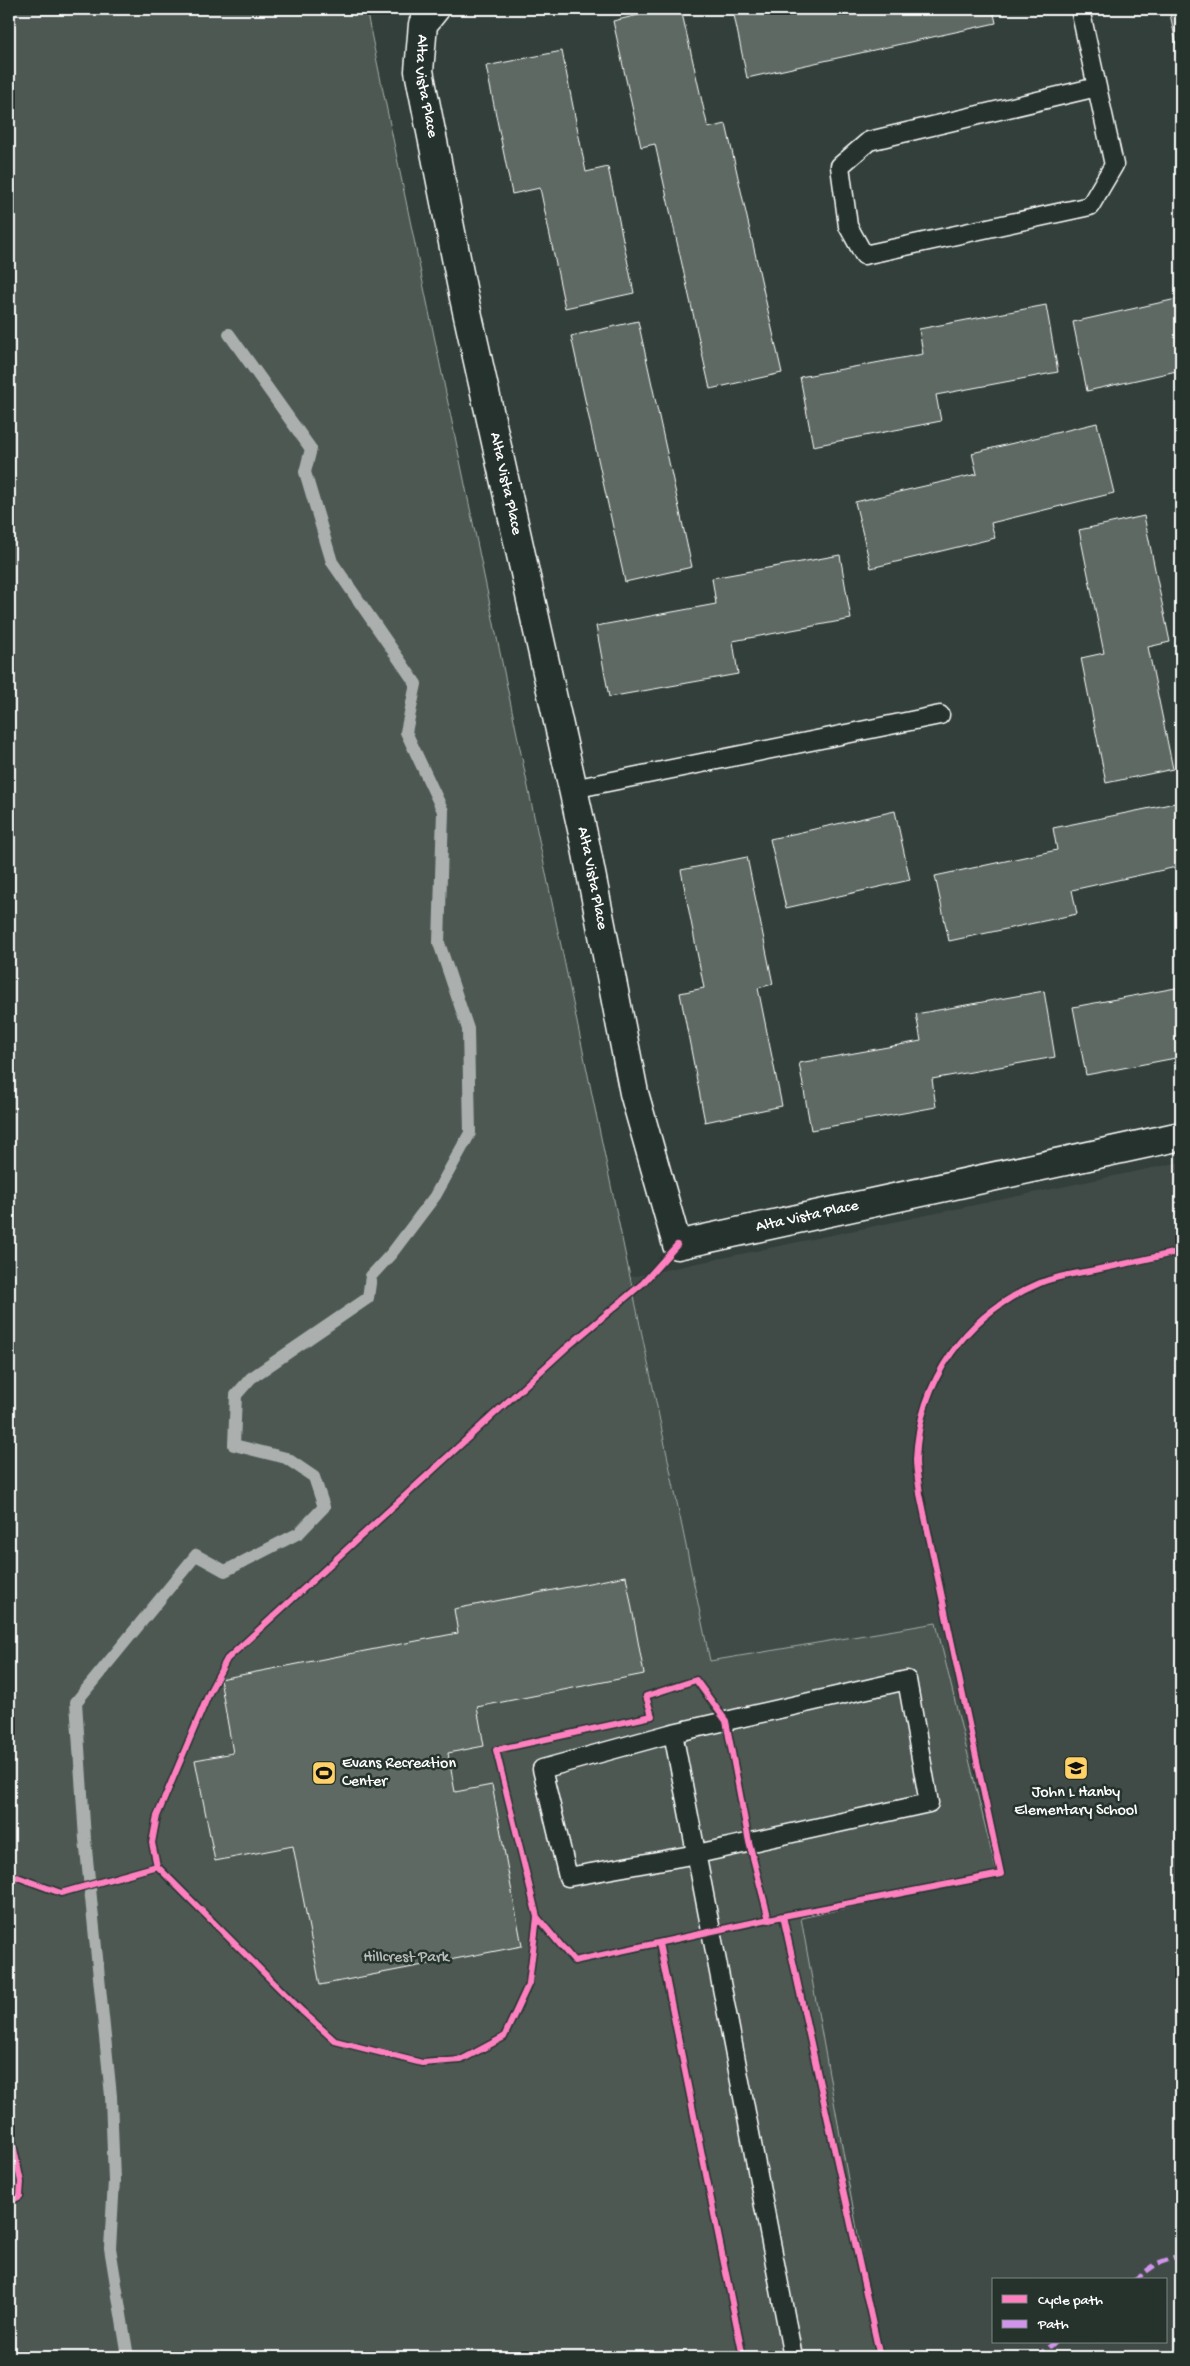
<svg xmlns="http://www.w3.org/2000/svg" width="1190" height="2366" font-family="'Gochi Hand',sans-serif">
<rect width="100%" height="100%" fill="#333f3a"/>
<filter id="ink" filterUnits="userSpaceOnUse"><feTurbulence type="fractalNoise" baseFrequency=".02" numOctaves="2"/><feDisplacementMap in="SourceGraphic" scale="10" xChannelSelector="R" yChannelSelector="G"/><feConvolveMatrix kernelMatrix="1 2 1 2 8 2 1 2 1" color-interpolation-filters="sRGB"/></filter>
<g filter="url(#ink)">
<path fill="#404c47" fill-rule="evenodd" d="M1181,1162V2357H880L801,1918L997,1874L936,1623L710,1661L631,1277ZM994,2280H1166V2342H994Z"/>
<path fill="#4d5853" stroke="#a6aca9" d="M9,9H366L710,1661L936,1623L997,1875L801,1918L880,2357H9Z"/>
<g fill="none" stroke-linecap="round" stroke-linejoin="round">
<path stroke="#abb0ae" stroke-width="12" d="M128,2357L110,2248L114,2181L111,2096L85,1839L76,1702L196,1555L225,1571L299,1533L324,1507L314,1477L286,1458L234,1445L236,1395L251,1378L368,1298L371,1276L392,1253L435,1196L470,1133L468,1029L439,943L443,811L406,732L416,684L332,562L305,472L311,449L229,334"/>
</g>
<path fill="#5f6964" stroke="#fff" d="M664,9H681L708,128L726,124L782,373L710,389L655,144L641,147L613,21Z
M738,9H993L996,23L747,78L733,10Z
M1169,9H1181V66Z
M562,51L586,172L608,167L634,293L565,308L540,188L512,194L486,66Z
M1181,298V370L1087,391L1073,322Z
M1046,305L1058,372L936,395L941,421L813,446L800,377L923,354L919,329Z
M638,321L692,567L625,582L571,336Z
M1097,423L1114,493L991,523L995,538L871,568L855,502L977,474L972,453Z
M1144,516L1170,642L1148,647L1173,769L1106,783L1081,658L1104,653L1079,530Z
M840,555L851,619L733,641L738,674L609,697L596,626L716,604L712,578Z
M1180,802L1181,866L1072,890L1077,914L949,941L935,876L1057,850L1053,828Z
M895,811L910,880L786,908L770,839Z
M747,857L773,984L758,988L782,1106L705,1122L680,993L704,988L681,870Z
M1181,987V1057L1086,1075L1073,1007Z
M1044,991L1055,1057L932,1079L936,1107L811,1130L799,1063L921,1041L916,1014Z
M626,1576L644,1674L477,1707L484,1746L448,1753L455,1792L492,1785L522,1946L320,1985L293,1846L215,1861L195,1760L233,1753L220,1679L458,1633L454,1609Z"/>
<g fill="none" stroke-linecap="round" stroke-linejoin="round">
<defs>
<path id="service" d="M1080,9L1114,165L1090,206L864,255L848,226L840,166L869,141L1097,87
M573,789L940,715
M907,1680L929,1803L697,1854L568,1877L542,1769L673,1733Z
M673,1733L793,2357"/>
<g id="minor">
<path id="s1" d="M435,9L423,24L419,71L464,298L585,843L634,1093L677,1245L1181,1136"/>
</g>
</defs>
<use href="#service" stroke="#fff" stroke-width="21"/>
<use href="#minor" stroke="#fff" stroke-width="31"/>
<use href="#service" stroke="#26332d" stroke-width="18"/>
<use href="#minor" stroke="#26332d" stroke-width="28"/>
<path stroke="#d193ec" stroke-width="5" stroke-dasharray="10 5" stroke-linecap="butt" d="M1134,2280L1158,2263L1181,2255
M1038,2357L1055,2342"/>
<defs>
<path id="cycleway" d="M677,1245L643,1283L565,1349L227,1659L210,1691L157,1816L152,1843L157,1866L302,2011L335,2041L422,2063L461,2060L504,2037L529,1983L537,1917L574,1961L783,1916
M9,1874L61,1893L157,1866
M537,1917L496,1750L652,1716L646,1696L696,1680L726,1721L749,1842L769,1920
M659,1943L743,2357
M9,2125L21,2182L20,2196L9,2202
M880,2357L783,1916L1001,1874L920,1494C919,1483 916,1471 916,1460C919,1380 966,1314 1040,1283C1057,1276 1077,1273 1095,1270C1124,1264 1153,1258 1181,1251"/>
</defs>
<use href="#cycleway" stroke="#26332d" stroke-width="9"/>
<use href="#cycleway" stroke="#ff80c0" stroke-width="6"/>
</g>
</g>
<defs>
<symbol id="school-square" viewBox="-11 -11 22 22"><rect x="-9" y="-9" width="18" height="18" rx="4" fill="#ffd166" stroke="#26332d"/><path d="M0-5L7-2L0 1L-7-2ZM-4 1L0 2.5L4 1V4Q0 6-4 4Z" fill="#111"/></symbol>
<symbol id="stadium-square" viewBox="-11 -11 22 22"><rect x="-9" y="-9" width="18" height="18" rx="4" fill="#ffd166" stroke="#26332d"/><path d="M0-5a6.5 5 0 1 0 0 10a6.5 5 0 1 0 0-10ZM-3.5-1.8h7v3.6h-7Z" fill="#111"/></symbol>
</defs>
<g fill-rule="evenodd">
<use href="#school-square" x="1062" y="1754" width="28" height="28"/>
<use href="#stadium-square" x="310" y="1759" width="28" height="28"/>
</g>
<g text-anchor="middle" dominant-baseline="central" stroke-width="5" stroke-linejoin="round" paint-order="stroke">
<g font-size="16" fill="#fff" stroke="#26332d">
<text stroke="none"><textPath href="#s1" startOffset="82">Alta Vista Place</textPath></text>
<text stroke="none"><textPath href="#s1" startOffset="488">Alta Vista Place</textPath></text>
<text stroke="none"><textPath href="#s1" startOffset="892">Alta Vista Place</textPath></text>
<text stroke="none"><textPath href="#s1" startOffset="1402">Alta Vista Place</textPath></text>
</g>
<g font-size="16" fill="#fff" stroke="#26332d" text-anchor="start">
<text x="342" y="1764">Evans Recreation<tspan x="342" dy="18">Center</tspan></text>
<text x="1076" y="1793" text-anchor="middle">John L Hanby<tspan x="1076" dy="18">Elementary School</tspan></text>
</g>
<g font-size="16" fill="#b8bcba" stroke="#26332d">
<text x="406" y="1958">Hillcrest Park</text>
</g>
</g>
<rect width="1190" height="2366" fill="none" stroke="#26332d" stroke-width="30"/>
<rect x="15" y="15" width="1160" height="2336" fill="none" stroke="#fff" stroke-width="2" filter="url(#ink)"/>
<rect x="992" y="2278" width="175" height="65" fill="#26332d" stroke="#7d8581"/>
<rect x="1002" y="2295" width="25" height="8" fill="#ff80c0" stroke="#7d8581"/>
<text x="1038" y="2304" font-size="15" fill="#ffffff">Cycle path</text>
<rect x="1002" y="2320" width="25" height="8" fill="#d193ec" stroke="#7d8581"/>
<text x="1038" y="2328" font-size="15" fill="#ffffff">Path</text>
</svg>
